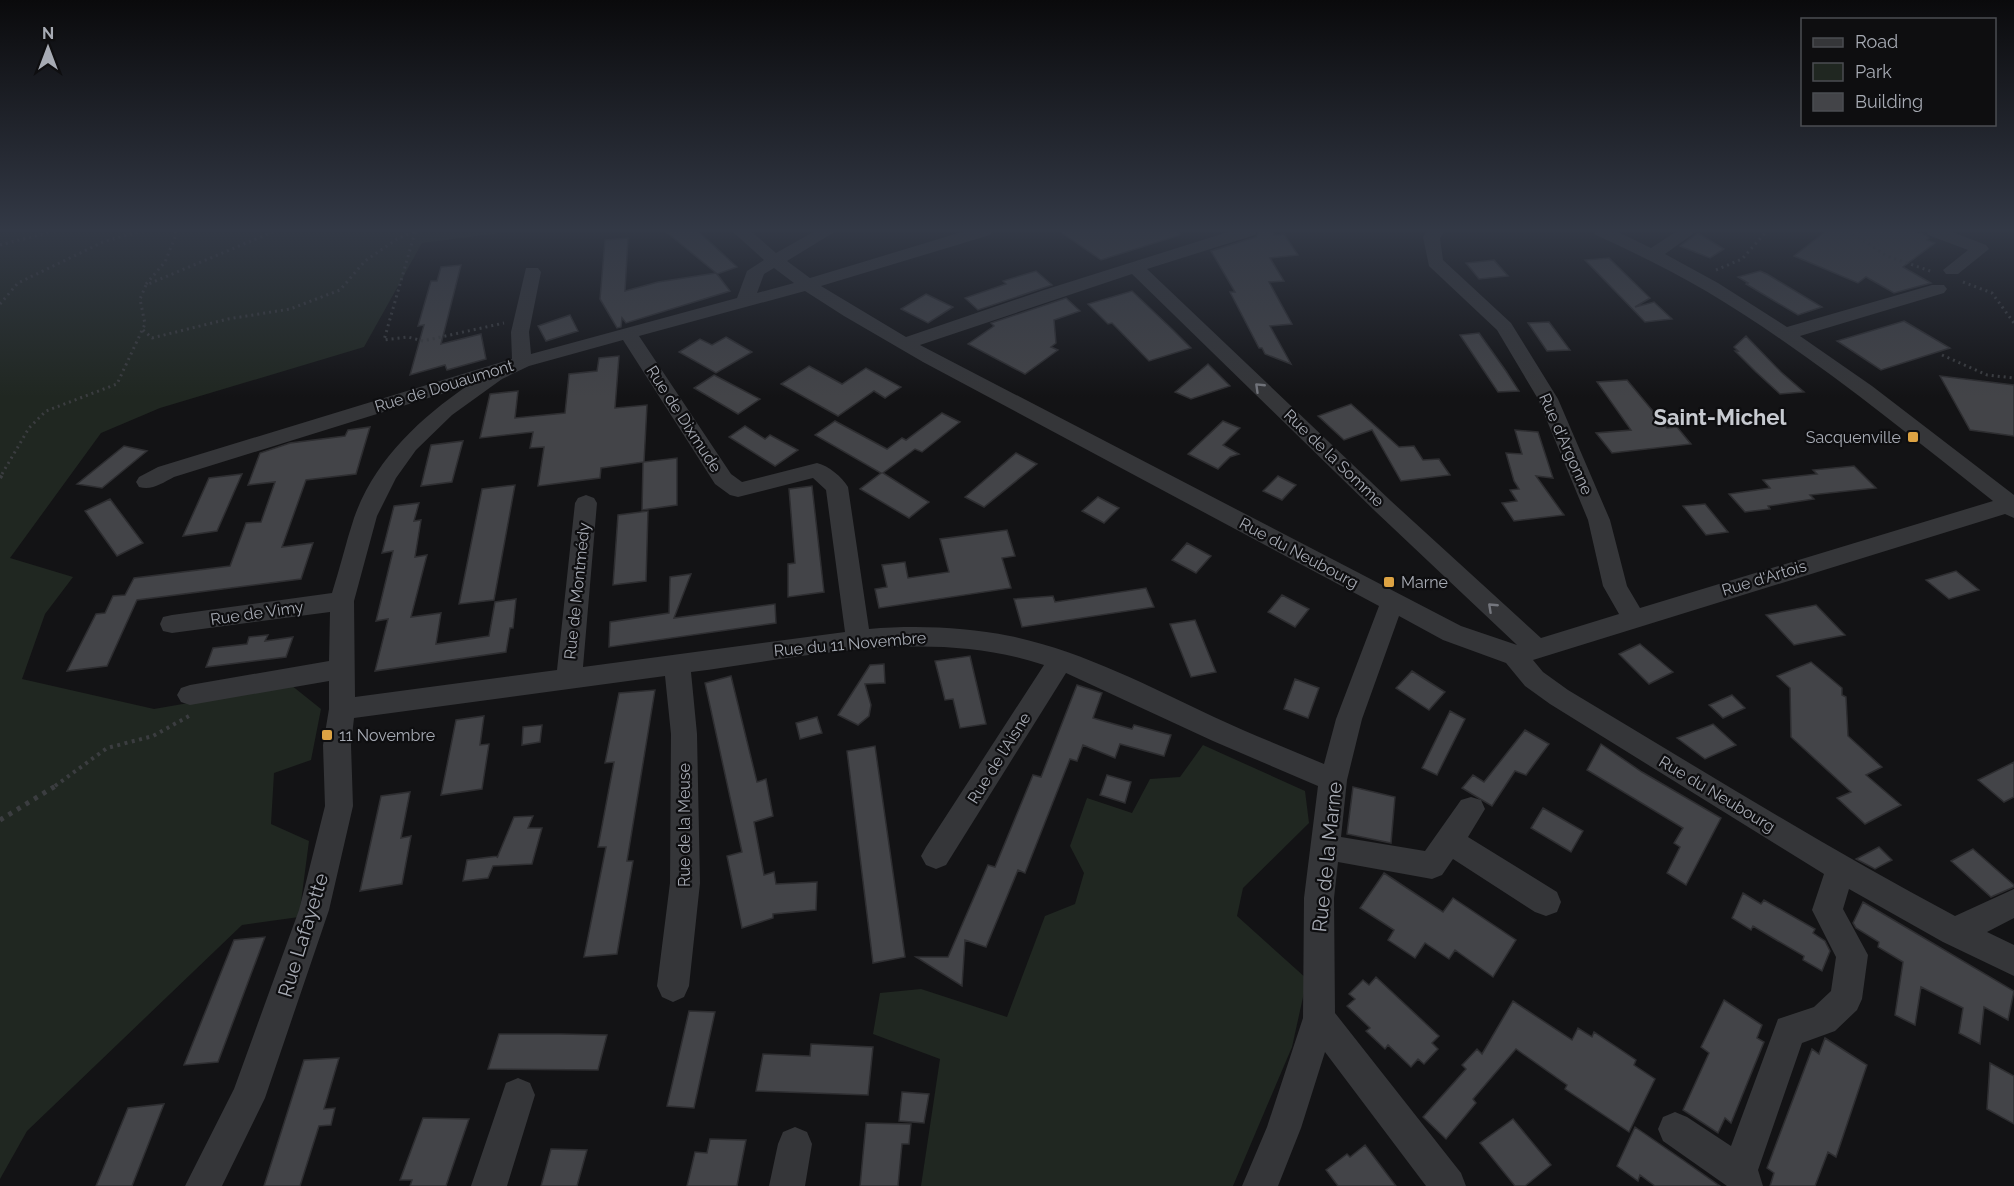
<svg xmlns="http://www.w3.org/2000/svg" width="2014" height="1186" font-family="Raleway,sans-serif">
<rect width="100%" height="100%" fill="#131315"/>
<path fill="#202721" d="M0,231H515L422,243L364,347L160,408L101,433L10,558L73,577L45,614L22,679L154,709L291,685L321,709L311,760L274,773L271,824L309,841L299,917L242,925L27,1131L0,1179Z
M1203,745L1305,791L1309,823L1243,888L1237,916L1307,979L1292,1047L1233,1186H921L940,1059L873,1034L880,993L921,989L1007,1017L1045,916L1075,904L1084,873L1070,846L1087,798L1132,813L1150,779L1180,777Z"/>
<path fill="#434448" stroke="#2e2e31" stroke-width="1.5" d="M665,231H698L737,267L717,274L730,291L626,323L622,318L621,327L617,328L600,299L605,240L628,238L625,291L658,282L716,273Z
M1059,231H1179L1180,235L1101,260Z
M1259,231H1274V235L1284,234L1298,255L1270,258L1284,281L1269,282L1292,324L1270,326L1291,364L1265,354L1262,348H1259L1230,292H1235L1211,251L1256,237Z
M1826,231H1915L1926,235L1929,238L1927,240L1935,243L1903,267L1931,283L1894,293L1866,277L1858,283L1794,256Z
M1698,233L1724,249L1710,258L1680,246Z
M1609,258L1650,298L1635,307L1654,302L1672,319L1645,322L1585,260Z
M1494,260L1508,276L1479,279L1466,263Z
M461,265L441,344L481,334L486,359L447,370L445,365L410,375L424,325L418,326L431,281H437L441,267Z
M1036,271L1052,285L978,310L965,298L1006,284L1003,281Z
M1760,271L1767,274L1822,307L1798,315L1746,284L1748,283L1738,277Z
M1132,291L1172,329L1191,348L1149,361L1112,323L1108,324L1088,304Z
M926,294L953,307L928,323L901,309Z
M1066,298L1080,311L1054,320L1056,343L1051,347L1058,350L1025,374L968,344L994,326L991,323Z
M570,315L578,331L546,341L538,326Z
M1904,321L1950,348L1881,370L1837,341Z
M1549,322L1570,350L1547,351L1528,323Z
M1479,333L1506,371L1519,391L1498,392L1460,335Z
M1746,336L1781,372L1804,392L1780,394L1756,372L1735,351H1738L1734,347Z
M726,337L752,352L716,373L679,352L700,339L712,345Z
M619,356L615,408L647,405L644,462L677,458V505L642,510L643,462L601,468L600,478L538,486L544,447L530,448L533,432L480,438L490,394L518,391L515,418L565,413L569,374L597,371L599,358Z
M1208,364L1230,386L1191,399L1175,392Z
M809,366L842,384L866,368L901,387L885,398L874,391L838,416L781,384Z
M714,375L760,399L738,414L694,388Z
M1940,376L2014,385V436L1970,430Z
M1627,380L1667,428L1677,427L1691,444L1612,453L1596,433L1631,430L1597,382Z
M1351,404L1399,447L1414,446L1423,460L1439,459L1450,475L1401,481L1372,430L1344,440L1318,416Z
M942,413L960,422L922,452L915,449L883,473L929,502L909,518L860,489L881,473L815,435L835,421L887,449L902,438L906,440Z
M1223,421L1240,428L1223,445L1239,454L1230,457L1218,469L1188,454Z
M745,426L765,439L770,435L798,450L775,466L729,437Z
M370,427L356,474L306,480L282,547L313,543L301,579L137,600L107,666L67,671L96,614L105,613L113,596L125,595L134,578L230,566L246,523L261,522L275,482L248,485L260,453L290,443L345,436L348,430Z
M1515,430L1538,432L1553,478L1536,476L1564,515L1514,521L1502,503L1517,501L1510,490L1519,489L1514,481L1506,453L1522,454Z
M463,441L452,482L421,486L431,445Z
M124,446L147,451L102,488L77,484Z
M1016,453L1037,464L984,507L965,497Z
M1854,466L1876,488L1810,495L1814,499L1768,506L1770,509L1745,512L1729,494L1770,488L1763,480L1817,474L1813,470Z
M242,474L217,531L183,536L209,478Z
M1278,476L1296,485L1282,500L1263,491Z
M515,485L494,600L459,604L482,489Z
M812,486L824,592L788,597V564L795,563L789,489Z
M1098,497L1119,508L1104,523L1082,511Z
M110,499L143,543L117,556L85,511Z
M419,503L414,521L421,520L415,557L427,555L411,617L441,613L436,644L489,636L495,602L516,599L513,628H510L506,652L375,671L388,619L376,621L393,551L382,553L394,506Z
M1705,504L1728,532L1706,535L1683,506Z
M648,511L646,581L613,585L618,515Z
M1007,530L1015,556L1002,558L1011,588L879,608L875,589L887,587L882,565L905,562L908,578L949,572L940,539Z
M1187,543L1211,556L1196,573L1172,560Z
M1956,571L1979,590L1949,599L1926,580Z
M691,574L674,618L775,604L776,623L609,647L610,622L669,613L670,577Z
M1146,588L1154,607L1022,627L1014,599L1053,596L1055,602Z
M1282,595L1309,609L1295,627L1268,612Z
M1816,605L1845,635L1794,645L1766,615Z
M1195,620L1216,672L1191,677L1170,624Z
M268,635L265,641L293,637L286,657L206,667L213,648L247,644L249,637Z
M1640,644L1673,672L1649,684L1619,654Z
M970,656L986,724L960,728L953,699L945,700L935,661Z
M1811,662L1842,688V695L1846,697L1848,736L1882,767L1866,775L1901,805L1865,824L1837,798L1851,792L1791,737L1790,688L1777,676Z
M884,664L885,683L865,684L871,705L869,716L858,725L838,715L870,665Z
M1412,671L1445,692L1429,710L1396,688Z
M731,676L757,782L766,779L773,816L754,822L764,875L774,872L776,884L817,882L816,910L773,914V918L742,928L727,856L742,852L705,683Z
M1295,679L1319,688L1308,718L1284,709Z
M1077,685L1102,693L1093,718L1132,729L1134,725L1171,735L1164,756L1120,744L1115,758L1083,745L1077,761L1070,759L1025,873L1018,870L986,947L965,940L962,986L916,957H948L988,865L995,867L1033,775L1041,777Z
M655,690L627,861H633L617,954L584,957L606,847H598L614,762L605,763L619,693Z
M1732,695L1745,708L1723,718L1709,705Z
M1450,711L1465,719L1437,775L1422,768Z
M484,716L480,745L489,744L482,789L441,795L456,720Z
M817,717L822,733L800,739L796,723Z
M1713,724L1736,745L1705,759L1677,738Z
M542,725L540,742L522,745L523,727Z
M1525,730L1549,744L1526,775L1515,771L1492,806L1462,788L1473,775L1484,782Z
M1601,744L1642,772L1721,818L1686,885L1667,873L1680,847L1674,843L1683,828L1587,770Z
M875,746L905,957L873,963L847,751Z
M2014,762V797L2004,802L1978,780Z
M1107,775L1131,782L1125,803L1100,795Z
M1353,787L1395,797L1391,843L1347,834Z
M410,792L401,838L411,836L402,884L360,891L381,796Z
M1543,808L1583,831L1571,852L1531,828Z
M533,816L528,828H542L532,864L493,866L488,878L463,881L467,860L498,856L497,858L514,817Z
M1879,847L1892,860L1875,869L1856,859Z
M1973,849L2014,885V887L1991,897L1951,861Z
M1384,873L1443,912L1453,898L1516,940L1493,977L1455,950L1449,959L1425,943L1415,958L1388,940L1394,930L1360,908Z
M1743,893L1761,904L1764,900L1815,929L1813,933L1825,941L1830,951L1822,971L1803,960L1804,956L1778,941L1753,926L1751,930L1732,918Z
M1863,902L2014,991L2008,1020L1984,1007L1980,1044L1959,1033L1963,1008L1921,987L1915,1025L1895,1015L1903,962L1878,947L1879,942L1856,928L1853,923Z
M265,937L218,1062L184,1065L234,940Z
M1376,977L1439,1036L1432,1043L1438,1049L1424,1064L1418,1059L1411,1067L1388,1045L1385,1049L1366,1031L1370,1028L1347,1006L1355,999L1349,994L1363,980L1369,985Z
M1724,1000L1762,1025L1757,1038L1764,1042L1731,1123L1725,1118L1718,1133L1683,1110L1709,1053L1701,1047Z
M1513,1001L1572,1040L1578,1028L1592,1037L1594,1032L1636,1060L1634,1065L1655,1079L1629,1132L1565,1089L1567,1085L1516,1049L1473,1099L1476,1103L1446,1139L1423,1117L1466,1069L1462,1065L1477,1049L1482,1054Z
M689,1011L715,1012L694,1108L667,1106Z
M499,1034H561L607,1035L598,1070L488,1069Z
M1825,1038L1867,1065L1836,1157L1828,1152L1815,1186H1770L1774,1173L1767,1168L1812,1049L1819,1054Z
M811,1044L873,1047L868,1095L756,1091L763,1054L810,1056Z
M339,1058L324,1109L335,1108L331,1125L319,1126L300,1186H264L304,1060Z
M1990,1063L2014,1076V1124L1987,1109Z
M902,1092L929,1094L924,1123L899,1121Z
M164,1104L132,1186H96L128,1108Z
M423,1118L469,1119L446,1186H410L412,1180H400Z
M1513,1119L1551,1165L1525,1186H1515L1480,1143Z
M866,1123L911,1124L909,1144H902L898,1186H860Z
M1635,1127L1683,1160L1720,1186H1655L1640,1175L1638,1181L1617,1166Z
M710,1139L746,1140L737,1186H687L695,1152L707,1153Z
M1365,1145L1396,1186H1338L1326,1170L1347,1154L1350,1157Z
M551,1149L587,1150L577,1186H541Z"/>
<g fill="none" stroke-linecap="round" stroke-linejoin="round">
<path stroke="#3b3d40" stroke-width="3" stroke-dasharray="2 4" stroke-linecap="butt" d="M1848,231L1887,256L1933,272
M415,232L384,340L408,337L423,341L504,323
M0,245L55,231
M1716,270L1742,259L1767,231
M1963,282L1992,293L2014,323
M146,284L165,262L176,235L175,231
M0,304L18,283L103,242L142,231
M143,330L152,338L228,319L290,309L340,290L365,261L397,239L415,231
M1942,355L1987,375L2014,378
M2,474L29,428L46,411L117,384L145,324L140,299L146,285L275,231"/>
<path stroke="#3b3d40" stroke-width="4" stroke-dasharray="3 4.5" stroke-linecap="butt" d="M0,478L3,473
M55,786L107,748L153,736L189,716"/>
<path stroke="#3b3d40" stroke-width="5" stroke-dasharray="4 6" stroke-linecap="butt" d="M0,820L57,785"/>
<path fill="#353639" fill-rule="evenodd" d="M732,231H751L776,253L815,231H836L787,261L810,278L965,231H992L990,235L821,286L906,337L1044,290L1231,231H1257L1255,235L1147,269L1391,501L1541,638L1619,614L1603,586L1588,520L1538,399L1497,330L1429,266L1423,237L1427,231H1445L1440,238L1443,260L1511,323L1558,399L1610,520L1627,586L1640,608L1993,501C1900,428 1808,352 1706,291C1670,270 1633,252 1596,235L1594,231H1616L1651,248L1677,231H1697L1665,254L1718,283L1787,327L1932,285H1944L1947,289L1944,293L1800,336L1872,386L2014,495V518L2005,514L1533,660L1543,672L1568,690C1697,767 1823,846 1955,916L2014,889V918L1987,932L2014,945V976L1943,942L1849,889L1843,909L1868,955L1862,999L1857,1010L1835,1031L1802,1043L1758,1170L1763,1186H1727L1663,1141L1658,1129L1663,1117L1675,1112L1687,1117L1731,1146L1778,1019L1814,1007L1831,991L1836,957L1812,910L1824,874L1550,704L1525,686L1506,663L1443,640L1399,616L1362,719L1347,780L1341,837L1425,851L1461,800L1471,797L1481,800L1485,809L1468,837L1557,892L1561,902L1557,912L1546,916L1535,912L1453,859L1442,875L1432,879L1338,862L1334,898L1335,1013L1461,1173L1466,1186H1426L1325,1052L1301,1128L1278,1186H1242L1267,1127L1303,1018L1304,898L1318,786L1213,741L1066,673L946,865L936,869L926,865L921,856L926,847L1044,665C930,627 806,657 691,672L697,734L700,883L689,986L684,997L673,1002L662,997L657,986L670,883L671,734L665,676L354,718L351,745L353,806L329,910L265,1098L222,1186H185L234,1089L299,910L325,806L323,745L329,709V681L190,705L181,702L177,695L181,688L190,685L329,661L330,612L172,633L163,631L160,624L163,617L172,615L332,593C340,568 346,542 354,518C374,461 419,419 467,386L174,477C162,483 152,491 139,487L136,482L139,477L158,467L512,359L511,332L526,268H538L541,272L529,332L531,354L737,298L747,271L764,260ZM774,268L794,283L757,293L764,274ZM1132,274L1375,511L1517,645L1461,626L920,345ZM805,291L844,316L923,362L1379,606L1336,719L1324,764C1287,748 1250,734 1214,717C1148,686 1082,651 1010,636C964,627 916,625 869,629L848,487C842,477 829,466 817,463L742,482L731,474L639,336ZM623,340L715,484L730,495L738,497L813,478L826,490L845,632L583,667L597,503L594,498L586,495L578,498L575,503L557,670L355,697L354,601L377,516L396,478L416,450L452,415L502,379L529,366Z
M1926,231H1950L1986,245L1989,249L1958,274H1946L1943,270L1968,250L1928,235Z
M518,1078L530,1083L535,1095L507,1186H471L506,1083Z
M795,1127L807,1132L812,1144L805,1186H769L778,1144L783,1132Z"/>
</g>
<defs><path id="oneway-chevron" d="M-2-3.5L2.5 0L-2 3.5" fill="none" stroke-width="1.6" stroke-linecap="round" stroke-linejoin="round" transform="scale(1.5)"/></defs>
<g stroke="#74767d">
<use href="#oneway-chevron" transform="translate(1259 387) rotate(-136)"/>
<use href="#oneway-chevron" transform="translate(1492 607) rotate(-137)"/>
</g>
<linearGradient id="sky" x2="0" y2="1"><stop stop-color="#0a0a0c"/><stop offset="0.58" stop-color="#333946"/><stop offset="1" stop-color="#333946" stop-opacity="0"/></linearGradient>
<rect width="2014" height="397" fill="url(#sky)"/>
<g fill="#dda343" stroke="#0e0e10" stroke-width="2">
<rect x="1907" y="431" width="12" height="12" rx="3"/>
<rect x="1383" y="576" width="12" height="12" rx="3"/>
<rect x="321" y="729" width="12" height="12" rx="3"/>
</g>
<g text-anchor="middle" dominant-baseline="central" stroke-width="4.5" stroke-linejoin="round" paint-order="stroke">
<g font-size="16" fill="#a7abb4" stroke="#0e0e10">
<text transform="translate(444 386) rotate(-17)">Rue de Douaumont</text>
<text transform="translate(684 419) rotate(57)">Rue de Dixmude</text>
<text transform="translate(1566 444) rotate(66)">Rue d'Argonne</text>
<text transform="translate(1334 458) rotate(44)">Rue de la Somme</text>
<text transform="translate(1299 553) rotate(28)">Rue du Neubourg</text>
<text transform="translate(1764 578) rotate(-17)">Rue d'Artois</text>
<text transform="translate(577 591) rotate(-84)">Rue de Montmédy</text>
<text transform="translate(257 613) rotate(-8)">Rue de Vimy</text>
<text transform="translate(850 644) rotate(-5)">Rue du 11 Novembre</text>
<text transform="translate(999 758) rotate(-58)">Rue de l'Aisne</text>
<text transform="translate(1717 794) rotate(31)">Rue du Neubourg</text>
<text transform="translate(684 825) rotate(-90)">Rue de la Meuse</text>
</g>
<g font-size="16" fill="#a7abb4" stroke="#0e0e10" text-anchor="start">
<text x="1901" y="437" text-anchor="end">Sacquenville</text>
<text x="1401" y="582">Marne</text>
<text x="339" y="735">11 Novembre</text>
</g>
<g font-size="20" fill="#a7abb4" stroke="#0e0e10">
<text transform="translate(1327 857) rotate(-84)">Rue de la Marne</text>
<text transform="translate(303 935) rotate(-73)">Rue Lafayette</text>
</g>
<g font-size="22" font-weight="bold" fill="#c7cad0" stroke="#0e0e10">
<text x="1720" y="417">Saint-Michel</text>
</g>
</g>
<rect x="1801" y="18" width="195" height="108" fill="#0e0e10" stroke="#4b4d52" stroke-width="1.5"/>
<rect x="1813" y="38" width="30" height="9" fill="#353639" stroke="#4b4d52" stroke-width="1.5"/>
<text x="1855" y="48" font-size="18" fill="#a7abb4">Road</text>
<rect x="1813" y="63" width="30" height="18" fill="#202721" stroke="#4b4d52" stroke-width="1.5"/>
<text x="1855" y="78" font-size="18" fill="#a7abb4">Park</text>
<rect x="1813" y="93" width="30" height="18" fill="#434448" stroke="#4b4d52" stroke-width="1.5"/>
<text x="1855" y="108" font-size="18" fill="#a7abb4">Building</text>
<g transform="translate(48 48)" stroke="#0e0e10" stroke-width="4.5" paint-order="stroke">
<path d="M0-4.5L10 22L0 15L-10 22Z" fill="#a7abb4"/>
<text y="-9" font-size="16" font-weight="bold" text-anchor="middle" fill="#a7abb4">N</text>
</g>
</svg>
